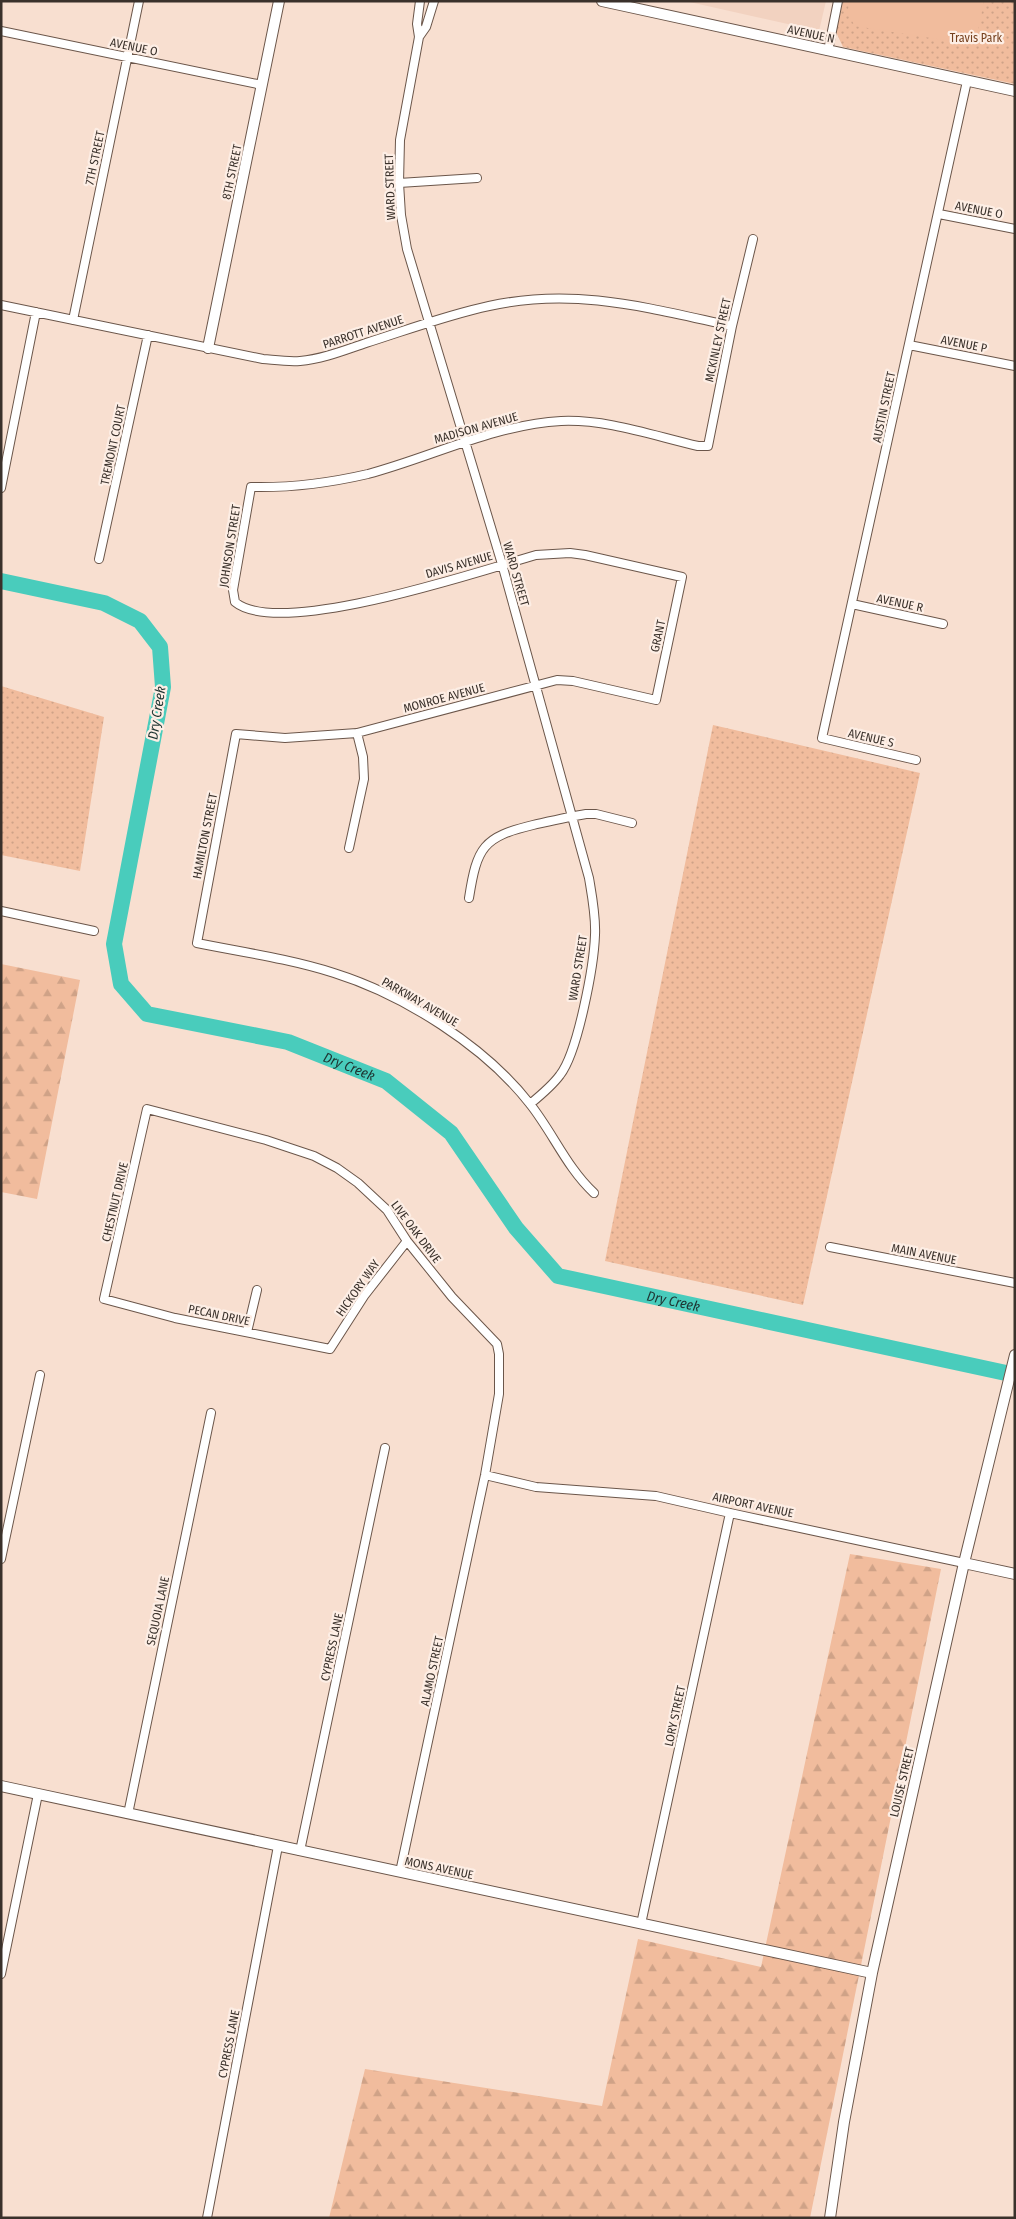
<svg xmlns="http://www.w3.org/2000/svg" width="1016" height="2219" font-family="'Fira Sans Condensed',sans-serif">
<defs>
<pattern id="grass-dots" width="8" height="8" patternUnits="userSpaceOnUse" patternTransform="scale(1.25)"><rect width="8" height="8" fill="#f1bc9d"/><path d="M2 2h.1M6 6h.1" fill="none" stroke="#cfa287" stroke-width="1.8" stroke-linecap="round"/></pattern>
<pattern id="forest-firs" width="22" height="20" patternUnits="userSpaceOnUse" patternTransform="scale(1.25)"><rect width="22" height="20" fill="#f1bc9d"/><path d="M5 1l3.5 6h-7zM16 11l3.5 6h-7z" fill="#cfa287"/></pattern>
</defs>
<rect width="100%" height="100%" fill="#f8dfd0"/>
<path fill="#f2d2c0" d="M685,1H826L819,31Z"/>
<path fill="url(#grass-dots)" d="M843,1H1015V84L843,47L836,32Z
M1,686L104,717L80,871L1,855Z
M713,725L920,773L803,1305L605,1261Z"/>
<path fill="url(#forest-firs)" d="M1,964L80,980L37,1199L1,1192Z
M850,1554L941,1569L810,2218H329L365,2069L602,2106L638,1939L761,1967Z"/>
<path fill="#f1bc9d" d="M850,1H984L975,45L855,26L847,13Z"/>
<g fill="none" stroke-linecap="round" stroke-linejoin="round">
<path stroke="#49ccbc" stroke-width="16" id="s1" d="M1,581L104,603L140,621L160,647L163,687L114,944L121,984L147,1014L288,1042L386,1081L451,1133L516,1228L558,1276L1015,1375"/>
<defs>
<path id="minor" d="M420,1L417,24L419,37L400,140L399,183L401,215L407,249L502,564L589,878C592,896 596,916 595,935C594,965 578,1052 560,1075C552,1086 541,1095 530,1104
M1,31L262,85
M419,37L426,27L434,1
M828,51L838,1
M399,183L477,178
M939,214L1015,229
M1,305L263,359C275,360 288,362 300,361C323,359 345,350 366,343C407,330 447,315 489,306C575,287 648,308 732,326
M73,320L139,1
M909,345L1015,366
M1,488L36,312
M99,559L148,335
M852,604L943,624
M916,760L822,738L967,81
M349,848L364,779L363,757L357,733
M469,898C477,847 483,837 533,825C551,821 568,817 586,814H596L632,823
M1,911L94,931
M594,1193C567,1168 553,1133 530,1104C485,1046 404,995 334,973C290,959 242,952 197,943L236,734L285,738L357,733L557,680L573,681L656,700L682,577L585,555L570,553L536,555C480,571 279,639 235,602L233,590L251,487C291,488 329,483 368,474C432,457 493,425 561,421C607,419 654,436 698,446H708L732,326L753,239
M830,1247L1015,1283
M247,1332L257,1290
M485,1475L536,1487L656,1496L730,1513L964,1563
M1,1559L40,1375
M128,1814L211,1413
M300,1851L385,1448
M400,1872L485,1475L499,1394V1354L497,1344L452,1297L407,1241L387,1210L358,1183L337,1168L314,1156L266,1140L147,1109L104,1299L175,1318L330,1349L364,1296L407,1241
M641,1924L730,1513
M1,1974L38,1794
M207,2218L278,1846"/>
<path id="tertiary" d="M602,1L1015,91
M208,348L279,1
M964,1563L1015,1574
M1,1786L872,1973
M830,2218L844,2122L872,1973L964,1563L1015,1355"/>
</defs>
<use href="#minor" stroke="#6b564a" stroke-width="10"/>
<use href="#tertiary" stroke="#6b564a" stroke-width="12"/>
<use href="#minor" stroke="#fff" stroke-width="8"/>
<use href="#tertiary" stroke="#fff" stroke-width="10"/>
</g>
<g text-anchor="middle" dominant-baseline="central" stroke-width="4.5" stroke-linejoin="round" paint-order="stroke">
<g font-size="12" fill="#3a312b" stroke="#fdeee5">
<text transform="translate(811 34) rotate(12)">AVENUE N</text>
<text transform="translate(134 47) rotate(12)">AVENUE O</text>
<text transform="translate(95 158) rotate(-78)">7TH STREET</text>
<text transform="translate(232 172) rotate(-78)">8TH STREET</text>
<text transform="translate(390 187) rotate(-92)">WARD STREET</text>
<text transform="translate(979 210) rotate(11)">AVENUE O</text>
<text transform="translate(363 332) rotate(-18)">PARROTT AVENUE</text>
<text transform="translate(718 340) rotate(-78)">MCKINLEY STREET</text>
<text transform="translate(964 344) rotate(11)">AVENUE P</text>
<text transform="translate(884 407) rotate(-78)">AUSTIN STREET</text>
<text transform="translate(476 428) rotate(-16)">MADISON AVENUE</text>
<text transform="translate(113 445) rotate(-78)">TREMONT COURT</text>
<text transform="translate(230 546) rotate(-81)">JOHNSON STREET</text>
<text transform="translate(459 565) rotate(-16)">DAVIS AVENUE</text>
<text transform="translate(516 574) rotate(74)">WARD STREET</text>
<text transform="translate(900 603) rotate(12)">AVENUE R</text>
<text transform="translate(658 636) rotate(-78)">GRANT</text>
<text transform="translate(444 698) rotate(-15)">MONROE AVENUE</text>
<text transform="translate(871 738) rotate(13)">AVENUE S</text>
<text transform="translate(205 836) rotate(-79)">HAMILTON STREET</text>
<text transform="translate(578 968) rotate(-81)">WARD STREET</text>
<text transform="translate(420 1002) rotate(30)">PARKWAY AVENUE</text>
<text transform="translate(115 1202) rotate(-77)">CHESTNUT DRIVE</text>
<text transform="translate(416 1232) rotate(53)">LIVE OAK DRIVE</text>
<text transform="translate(924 1254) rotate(11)">MAIN AVENUE</text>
<text transform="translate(358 1288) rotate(-55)">HICKORY WAY</text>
<text transform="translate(219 1315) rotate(12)">PECAN DRIVE</text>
<text transform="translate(753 1505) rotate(12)">AIRPORT AVENUE</text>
<text transform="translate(158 1611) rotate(-78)">SEQUOIA LANE</text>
<text transform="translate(332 1647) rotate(-78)">CYPRESS LANE</text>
<text transform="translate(432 1671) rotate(-78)">ALAMO STREET</text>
<text transform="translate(675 1716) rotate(-78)">LORY STREET</text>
<text transform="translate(902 1782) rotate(-77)">LOUISE STREET</text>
<text transform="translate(439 1868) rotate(12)">MONS AVENUE</text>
<text transform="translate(229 2044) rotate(-79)">CYPRESS LANE</text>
</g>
<g font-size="12" fill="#76411e" stroke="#fdeee5">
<text x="976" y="38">Travis Park</text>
</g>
<g font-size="14" font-style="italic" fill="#1e3431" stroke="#fdeee5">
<text transform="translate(157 713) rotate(-81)">Dry Creek</text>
<text stroke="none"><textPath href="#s1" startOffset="770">Dry Creek</textPath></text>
<text stroke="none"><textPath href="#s1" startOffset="1190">Dry Creek</textPath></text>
</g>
</g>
<rect width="1016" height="2219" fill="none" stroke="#3a312b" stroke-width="5"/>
</svg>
